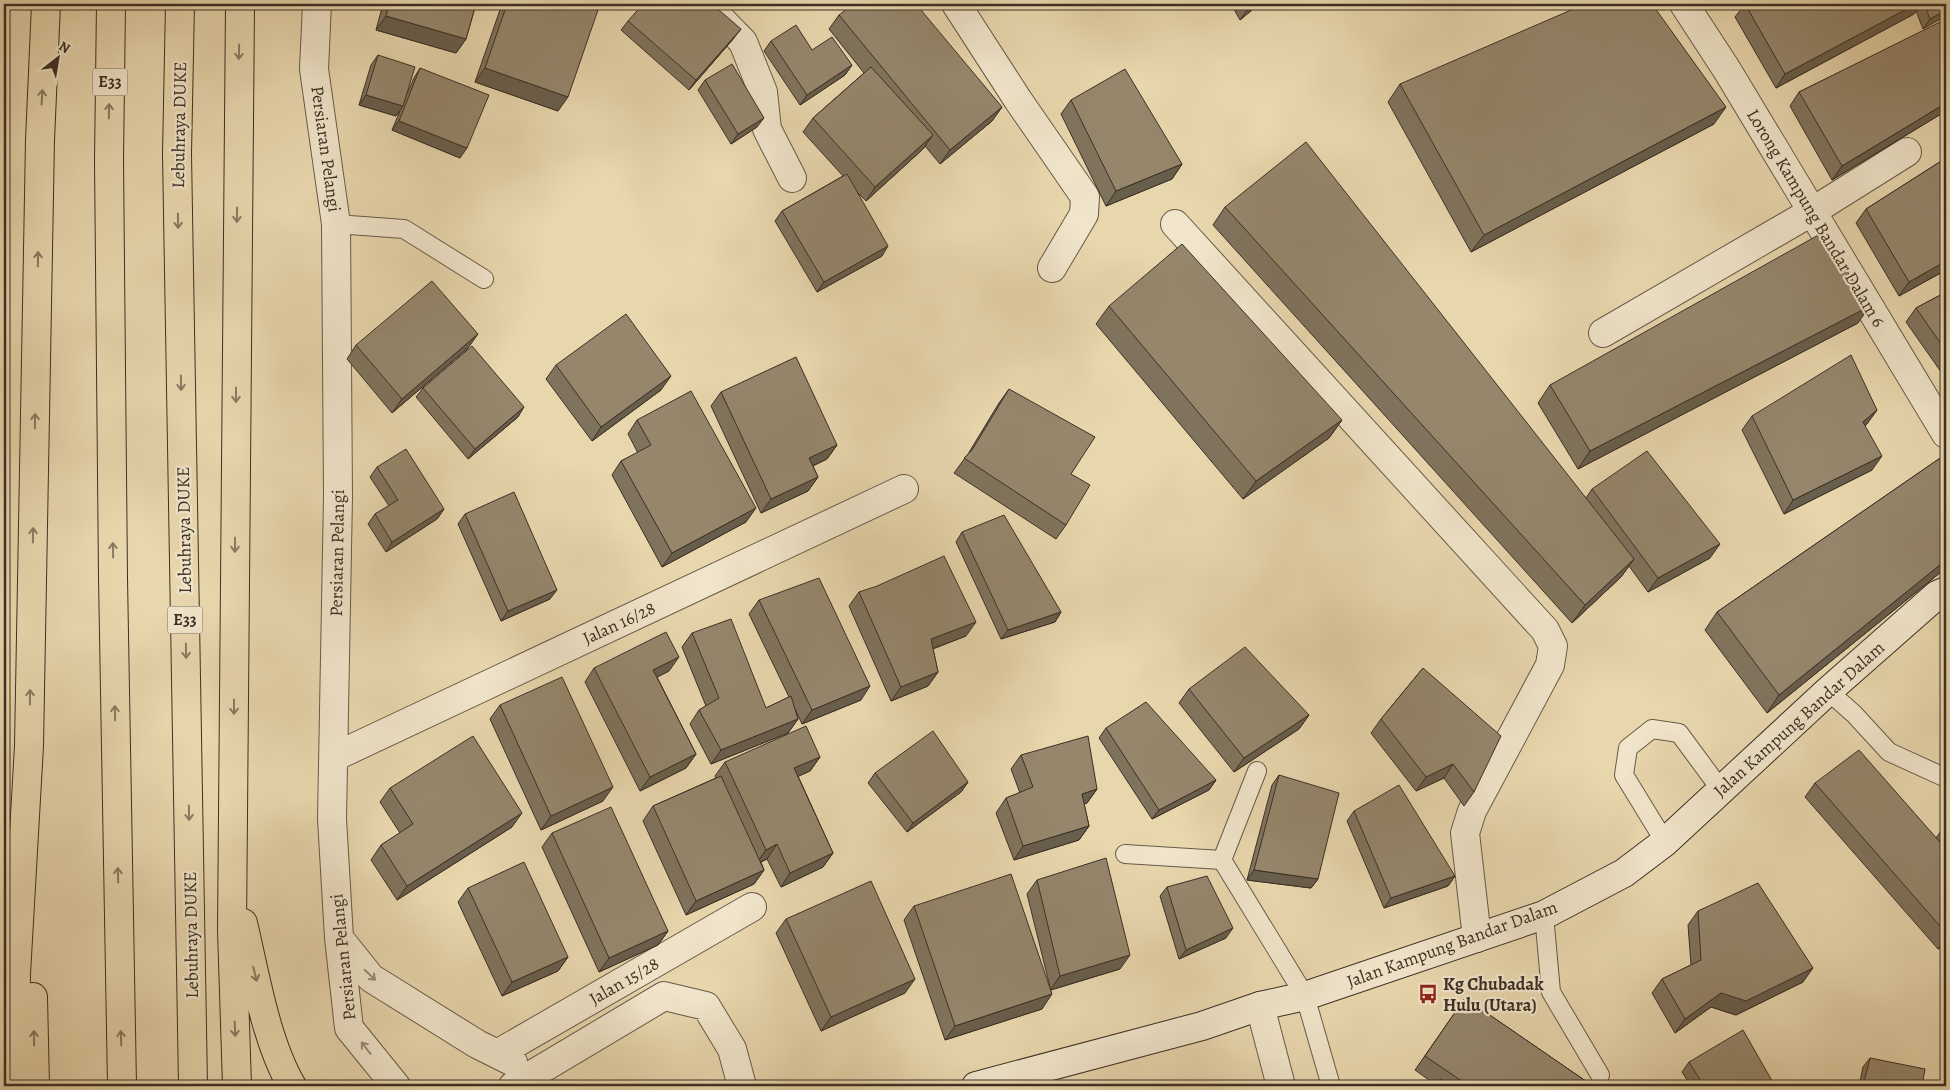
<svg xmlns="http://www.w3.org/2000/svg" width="1950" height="1090" font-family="Alegreya,serif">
<rect width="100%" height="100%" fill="#e8d6ad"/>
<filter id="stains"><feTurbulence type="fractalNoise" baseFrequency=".004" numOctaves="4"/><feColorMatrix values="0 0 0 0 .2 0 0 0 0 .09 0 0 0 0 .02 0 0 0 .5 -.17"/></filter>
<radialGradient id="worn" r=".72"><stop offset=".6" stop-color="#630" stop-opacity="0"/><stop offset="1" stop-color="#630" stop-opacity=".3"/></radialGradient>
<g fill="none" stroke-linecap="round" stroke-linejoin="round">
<defs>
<path id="lane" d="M336,224L404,229L484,279
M1828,691L1854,714L1889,752L1946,778
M1257,771L1222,860L1305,996L1331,1086
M1665,842L1624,775L1628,748L1652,729L1679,733L1721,790
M1125,854L1222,860
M1544,915L1551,992L1600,1075"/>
<path id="street" d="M317,4L314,69L336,224L338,496L332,819L339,938L349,1028L396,1086
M706,4L743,42L763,92L767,129L792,178
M956,4L1018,100L1085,197L1084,214L1052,268
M1684,4L1727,70L1946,434
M1175,224L1545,630L1553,646L1550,665L1472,811L1465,833L1477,938
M1603,333L1813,211L1907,152
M334,757L904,489
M339,938L371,978L477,1044L513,1062
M1260,1006L1281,1086
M497,1054L752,907
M513,1086L664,996L706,1006L732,1049L742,1086"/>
<path id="secondary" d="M976,1086L1202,1026L1260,1006L1305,996L1544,915L1624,873L1665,842L1828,691L1937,595L1946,591"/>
<path id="highway" d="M111,4L109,160L113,578L122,1086
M180,4L177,154L193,1086
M243,923C255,974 266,1042 292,1086
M33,997L35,1086
M14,1086L16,974L29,746L40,140L46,4
M237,1086L232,930L240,4"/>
</defs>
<use href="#lane" stroke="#675a47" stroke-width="20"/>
<use href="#street" stroke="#675a47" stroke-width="30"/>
<use href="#secondary" stroke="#3c3025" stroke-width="30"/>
<use href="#highway" stroke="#3c3025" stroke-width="30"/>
<use href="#lane" stroke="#f0e4ca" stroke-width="18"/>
<use href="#street" stroke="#f0e4ca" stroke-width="28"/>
<use href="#secondary" stroke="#f0e4ca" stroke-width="28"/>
<use href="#highway" stroke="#e8d6ad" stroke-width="28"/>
</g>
<path fill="#80735d" stroke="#3c3025" d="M383,4H476L466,39L456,53L376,30Z
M502,4H600L558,111L475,82Z
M1231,4H1259L1240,20Z
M1745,4H1946L1923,29L1916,11L1914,14L1776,88L1735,17Z
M839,15L1002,107L992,121L940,164L925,146L923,149L866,201L857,192L882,256L817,292L775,221L782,211L843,176L803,132L813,118L864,73L829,29Z
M1946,20V111L1832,180L1790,106L1799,92Z
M628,21L734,38L689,90L621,30Z
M771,41L812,50L852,65L845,75L800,105L764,51Z
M378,55L407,94L414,78L420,68L460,158L392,130L400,111L396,116L359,105L371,65Z
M705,80L757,127L731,144L698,90Z
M1400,84L1714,124L1471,252L1388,102Z
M1071,100L1182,164L1172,179L1106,206L1061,114Z
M1946,158V270L1899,296L1856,223L1866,209Z
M1225,207L1586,498L1592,489L1710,558L1648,592L1629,566L1621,577L1572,623L1213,225Z
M1946,292V379L1906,322L1916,308Z
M1109,306L1342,420L1329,438L1243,499L1096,324Z
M1858,323L1578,469L1538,403L1550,385Z
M356,345L468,348L392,413L347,359Z
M556,365L661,390L592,441L546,379Z
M423,388L518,417L468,459L416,397Z
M1009,389L1071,474L1066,525L1056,539L954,473L968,454L999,403Z
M721,392L837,445L827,459L813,466L818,477L808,491L761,513L711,406Z
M1877,410L1865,426L1872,470L1784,514L1742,430L1752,416Z
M637,420L746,522L662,567L612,475L621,461L638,453L628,434Z
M1946,454V568L1767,713L1705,630L1717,612Z
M377,467L444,509L437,519L386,552L368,524L375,514L389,506L370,477Z
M465,514L550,599L501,621L458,524Z
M962,532L1061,612L1055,622L1001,639L956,542Z
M859,592L966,636L933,649L938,672L928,686L891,701L849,606Z
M759,600L861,700L802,724L795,709L798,719L788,733L711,764L690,724L699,710L706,706L682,647L692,633L766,708L789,697L749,614Z
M594,668L669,671L657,677L696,754L686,768L640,791L585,682Z
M1423,668L1474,792L1464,806L1444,778L1416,791L1371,733L1381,719Z
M1189,689L1309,715L1299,729L1234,772L1179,703Z
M500,705L603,801L541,830L490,719Z
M1106,728L1216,780L1209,790L1152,819L1099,738Z
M1021,755L1097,789L1087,803L1084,804L1089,826L1079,840L1014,860L996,813L1006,798L1020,793L1011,769Z
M820,757L810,771L798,776L833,853L823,867L781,887L767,859L761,862L764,870L754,884L686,915L643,821L653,806L716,778L715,776L725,762Z
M875,773L968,782L961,792L907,832L868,783Z
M1279,775L1318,879L1311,888L1247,880L1272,785Z
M1815,783L1936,838L1943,828L1946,826V944L1938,949L1805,797Z
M390,788L512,827L397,900L371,860L381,845L400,833L380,802Z
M1354,811L1455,876L1448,886L1384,908L1347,821Z
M552,833L668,931L658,945L599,972L542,847Z
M1037,880L1120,969L1051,990L1042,1009L945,1040L904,920L914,906L1050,987L1027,894Z
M1167,887L1226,938L1179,959L1160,896Z
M468,888L568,957L558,971L502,996L458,902Z
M1698,911L1803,982L1736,1015L1711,1007L1675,1033L1652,993L1662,979L1691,965L1688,925Z
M786,919L905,993L821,1031L776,933Z
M1465,998L1593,1086H1435L1436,1085L1415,1070Z
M1870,1058L1922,1086H1859L1863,1067Z
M1689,1062L1775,1086H1691L1682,1072Z
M1946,1071V1086H1937Z"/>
<path fill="#685e4c" stroke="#3c3025" d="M1252,4H1259L1240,20L1250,6Z
M1916,4H1921L1914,14L1776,88L1785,74Z
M1946,10V16L1923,29L1930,19Z
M386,16L466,39L456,53L376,30Z
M741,29L734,38L689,90L696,80Z
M852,65L845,75L800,105L807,95Z
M485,68L568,97L558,111L475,82Z
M366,95L403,106L396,116L359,105Z
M1946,103V111L1832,180L1842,166Z
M1002,107L992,121L940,164L950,150Z
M1726,107L1714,124L1471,252L1484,235Z
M764,118L757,127L731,144L738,134Z
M399,121L467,148L460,158L392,130Z
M933,135L923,149L866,201L875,187Z
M1182,164L1172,179L1106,206L1116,191Z
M888,246L882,256L817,292L824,282Z
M1946,261V270L1899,296L1909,282Z
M1870,306L1858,323L1578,469L1590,451Z
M478,334L468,348L392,413L402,399Z
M671,376L661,390L592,441L601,427Z
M524,407L518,417L468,459L475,449Z
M1877,410L1867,424L1853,436L1863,422Z
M1342,420L1329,438L1243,499L1256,481Z
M837,445L827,459L799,472L809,458Z
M1882,456L1872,470L1784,514L1793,500Z
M818,477L808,491L761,513L771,499Z
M756,508L746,522L662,567L672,553Z
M444,509L437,519L386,552L392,542Z
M1720,544L1710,558L1648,592L1658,578Z
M1634,559L1621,577L1572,623L1585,605Z
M1946,560V568L1767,713L1779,695Z
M557,590L550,599L501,621L508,611Z
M1061,612L1055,622L1001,639L1008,630Z
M976,622L966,636L921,653L931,639Z
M679,657L669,671L643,684L653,670Z
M938,672L928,686L891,701L901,687Z
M870,686L861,700L802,724L812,710Z
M1309,715L1299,729L1234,772L1244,758Z
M798,719L788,733L711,764L721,750Z
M696,754L686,768L640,791L650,777Z
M820,757L810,771L784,783L794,768Z
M1453,764L1444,778L1416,791L1426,777Z
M1216,780L1209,790L1152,819L1159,810Z
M968,782L961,792L907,832L913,823Z
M613,787L603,801L541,830L551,816Z
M1097,789L1087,803L1073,809L1082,794Z
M522,813L512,827L397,900L407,886Z
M1089,826L1079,840L1014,860L1023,846Z
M777,844L767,859L756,864L766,850Z
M833,853L823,867L781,887L790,873Z
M764,870L754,884L686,915L696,901Z
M1254,870L1318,879L1311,888L1247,880Z
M1455,876L1448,886L1384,908L1391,898Z
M1233,928L1226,938L1179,959L1186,950Z
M668,931L658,945L599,972L609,958Z
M1946,938V944L1938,949Z
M1130,955L1120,969L1050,990L1060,976Z
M568,957L558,971L502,996L512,982Z
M1813,968L1803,982L1736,1015L1711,1007L1675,1033L1685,1019L1721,993Z
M915,979L905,993L821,1031L831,1017Z
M1052,994L1042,1009L945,1040L955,1026Z"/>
<path fill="#95866c" stroke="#3c3025" d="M389,4H476L466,39L386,16Z
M507,4H600L568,97L485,68Z
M643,4H712L741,29L696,80L628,21Z
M853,4H916L1002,107L950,150L839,15Z
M1585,4H1652L1726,107L1484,235L1400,84Z
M1745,4H1916L1785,74Z
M1924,4H1946V10L1930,19Z
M1946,19V103L1842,166L1799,92Z
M796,25L812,50L832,37L852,65L807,95L771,41Z
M378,55L415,67L403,106L366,95Z
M732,64L764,118L738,134L705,80Z
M871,67L933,135L875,187L813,118Z
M420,68L489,95L467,148L399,121Z
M1125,69L1182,164L1116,191L1071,100Z
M1306,142L1634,559L1585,605L1225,207Z
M1946,158V261L1909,282L1866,209Z
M847,174L888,246L824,282L782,211Z
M1822,233L1870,306L1590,451L1550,385Z
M1182,244L1342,420L1256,481L1109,306Z
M432,281L478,334L402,399L356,345Z
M1946,292V351L1916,308Z
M626,314L671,376L601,427L556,365Z
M472,346L524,407L475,449L423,388Z
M1851,355L1877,410L1863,422L1882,456L1793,500L1752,416Z
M796,357L837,445L809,458L818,477L771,499L721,392Z
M1009,389L1095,437L1071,474L1090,485L1066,525L964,458L972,450Z
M691,391L756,508L672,553L621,461L651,445L637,420Z
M406,449L444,509L392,542L375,514L398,500L377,467Z
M1647,451L1720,544L1658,578L1592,489Z
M1946,454V560L1779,695L1717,612Z
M514,492L557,590L508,611L465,514Z
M1004,515L1061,612L1008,630L962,532Z
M944,556L976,622L931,639L938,672L901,687L859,592L877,586Z
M819,578L870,686L812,710L759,600Z
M731,619L766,708L791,696L798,719L721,750L699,710L719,698L692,633Z
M666,632L679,657L653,670L696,754L650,777L594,668Z
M1245,647L1309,715L1244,758L1189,689Z
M1423,668L1501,736L1474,792L1453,764L1426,777L1381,719Z
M562,677L613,787L551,816L500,705Z
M1146,702L1216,780L1159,810L1106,728Z
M806,726L820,757L794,768L833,853L790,873L777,844L766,850L725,762Z
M933,731L968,782L913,823L875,773Z
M473,736L522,813L407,886L381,845L413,824L390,788Z
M1088,736L1097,789L1082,794L1089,826L1023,846L1006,798L1033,787L1021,755Z
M1859,750L1946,849V933L1815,783Z
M1279,775L1339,793L1318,879L1254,870Z
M721,776L764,870L696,901L653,806Z
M1399,785L1455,876L1391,898L1354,811Z
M611,807L668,931L609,958L552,833Z
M1946,826V832L1943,828Z
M1106,858L1130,955L1060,976L1037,880Z
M524,862L568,957L512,982L468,888Z
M1011,874L1052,994L955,1026L914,906Z
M1207,876L1233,928L1186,950L1167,887Z
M871,881L915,979L831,1017L786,919Z
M1758,883L1813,968L1746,1001L1721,993L1685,1019L1662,979L1701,960L1698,911Z
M1465,998L1593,1086H1469L1425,1056Z
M1743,1030L1775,1086H1704L1689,1062Z
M1870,1058L1925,1069L1922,1086H1863Z
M1946,1075V1086H1941Z
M1440,1079L1451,1086H1436Z"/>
<defs><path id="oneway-shaft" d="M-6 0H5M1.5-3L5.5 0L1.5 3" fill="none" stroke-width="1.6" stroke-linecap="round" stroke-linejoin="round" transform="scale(1.25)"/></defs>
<g stroke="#897b62">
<use href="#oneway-shaft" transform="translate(239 52) rotate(91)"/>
<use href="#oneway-shaft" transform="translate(42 97) rotate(-87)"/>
<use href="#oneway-shaft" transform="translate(109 111) rotate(-89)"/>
<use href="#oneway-shaft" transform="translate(237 215) rotate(91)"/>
<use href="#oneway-shaft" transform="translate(178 221) rotate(89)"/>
<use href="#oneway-shaft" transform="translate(38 259) rotate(-89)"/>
<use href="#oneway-shaft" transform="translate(181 383) rotate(89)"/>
<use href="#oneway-shaft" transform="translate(236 395) rotate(90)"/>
<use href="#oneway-shaft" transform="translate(35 421) rotate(-89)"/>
<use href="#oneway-shaft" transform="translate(33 535) rotate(-89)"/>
<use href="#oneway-shaft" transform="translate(235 545) rotate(90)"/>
<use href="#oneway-shaft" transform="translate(113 550) rotate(-91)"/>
<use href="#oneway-shaft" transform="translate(186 651) rotate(89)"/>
<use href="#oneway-shaft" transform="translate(30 697) rotate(-89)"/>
<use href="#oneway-shaft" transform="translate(234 707) rotate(90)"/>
<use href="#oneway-shaft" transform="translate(115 713) rotate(-91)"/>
<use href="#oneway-shaft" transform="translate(189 813) rotate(89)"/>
<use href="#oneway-shaft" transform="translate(118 875) rotate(-91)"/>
<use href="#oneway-shaft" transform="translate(255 974) rotate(76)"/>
<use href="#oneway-shaft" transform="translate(235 1029) rotate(88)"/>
<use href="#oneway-shaft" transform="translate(34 1038) rotate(-91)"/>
<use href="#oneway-shaft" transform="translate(121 1038) rotate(-92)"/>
</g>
<g stroke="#968a78">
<use href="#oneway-shaft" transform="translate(370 975) rotate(44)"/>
<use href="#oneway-shaft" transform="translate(366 1048) rotate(-128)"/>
</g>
<defs>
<symbol id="bus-bare" viewBox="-9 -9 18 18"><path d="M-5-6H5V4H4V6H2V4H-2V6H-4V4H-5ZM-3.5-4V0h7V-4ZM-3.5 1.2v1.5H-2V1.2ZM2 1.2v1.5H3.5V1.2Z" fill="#8f2418" stroke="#f0e4ca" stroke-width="2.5" paint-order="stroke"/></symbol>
</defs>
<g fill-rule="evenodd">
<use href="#bus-bare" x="1414" y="980" width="28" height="28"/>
</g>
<g text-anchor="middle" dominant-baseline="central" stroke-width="4.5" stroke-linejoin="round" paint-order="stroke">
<g fill="#f0e4ca" stroke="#726656" stroke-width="1">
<rect x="92.5" y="68.5" width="35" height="27" rx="4"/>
<rect x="167.5" y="606.5" width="35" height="27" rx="4"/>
</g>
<g font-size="16" font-weight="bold" fill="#3c3025">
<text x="110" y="82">E33</text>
<text x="185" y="620">E33</text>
</g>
<g font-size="18" fill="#3c3025" stroke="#f0e4ca">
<text transform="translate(179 125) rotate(-89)">Lebuhraya DUKE</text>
<text transform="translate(326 149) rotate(82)">Persiaran Pelangi</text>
<text transform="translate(1816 218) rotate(59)">Lorong Kampung Bandar Dalam 6</text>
<text transform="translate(184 530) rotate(-91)">Lebuhraya DUKE</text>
<text transform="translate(337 553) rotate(-89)">Persiaran Pelangi</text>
<text transform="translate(619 623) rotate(-25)">Jalan 16/28</text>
<text transform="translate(1799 719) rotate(-42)">Jalan Kampung Bandar Dalam</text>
<text transform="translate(191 935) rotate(-91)">Lebuhraya DUKE</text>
<text transform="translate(1452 944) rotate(-20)">Jalan Kampung Bandar Dalam</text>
<text transform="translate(343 957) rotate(-96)">Persiaran Pelangi</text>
<text transform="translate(624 981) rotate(-30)">Jalan 15/28</text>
</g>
<g font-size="18" font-weight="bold" fill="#3c3025" stroke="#f0e4ca" text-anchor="start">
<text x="1443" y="984">Kg Chubadak<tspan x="1443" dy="21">Hulu (Utara)</tspan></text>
</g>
</g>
<rect width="1950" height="1090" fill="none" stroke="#e8d6ad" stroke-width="20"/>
<rect x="5" y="5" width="1940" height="1080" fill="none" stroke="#3c3025" stroke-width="2.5"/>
<rect x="10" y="10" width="1930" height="1070" fill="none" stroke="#3c3025"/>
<g transform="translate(58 58) rotate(31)" stroke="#f0e4ca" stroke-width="4" paint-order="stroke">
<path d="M0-4L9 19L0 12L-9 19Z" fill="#3c3025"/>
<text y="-8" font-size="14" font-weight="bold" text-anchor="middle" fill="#3c3025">N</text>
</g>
<rect width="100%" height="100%" filter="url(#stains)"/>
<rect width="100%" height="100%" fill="url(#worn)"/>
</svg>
